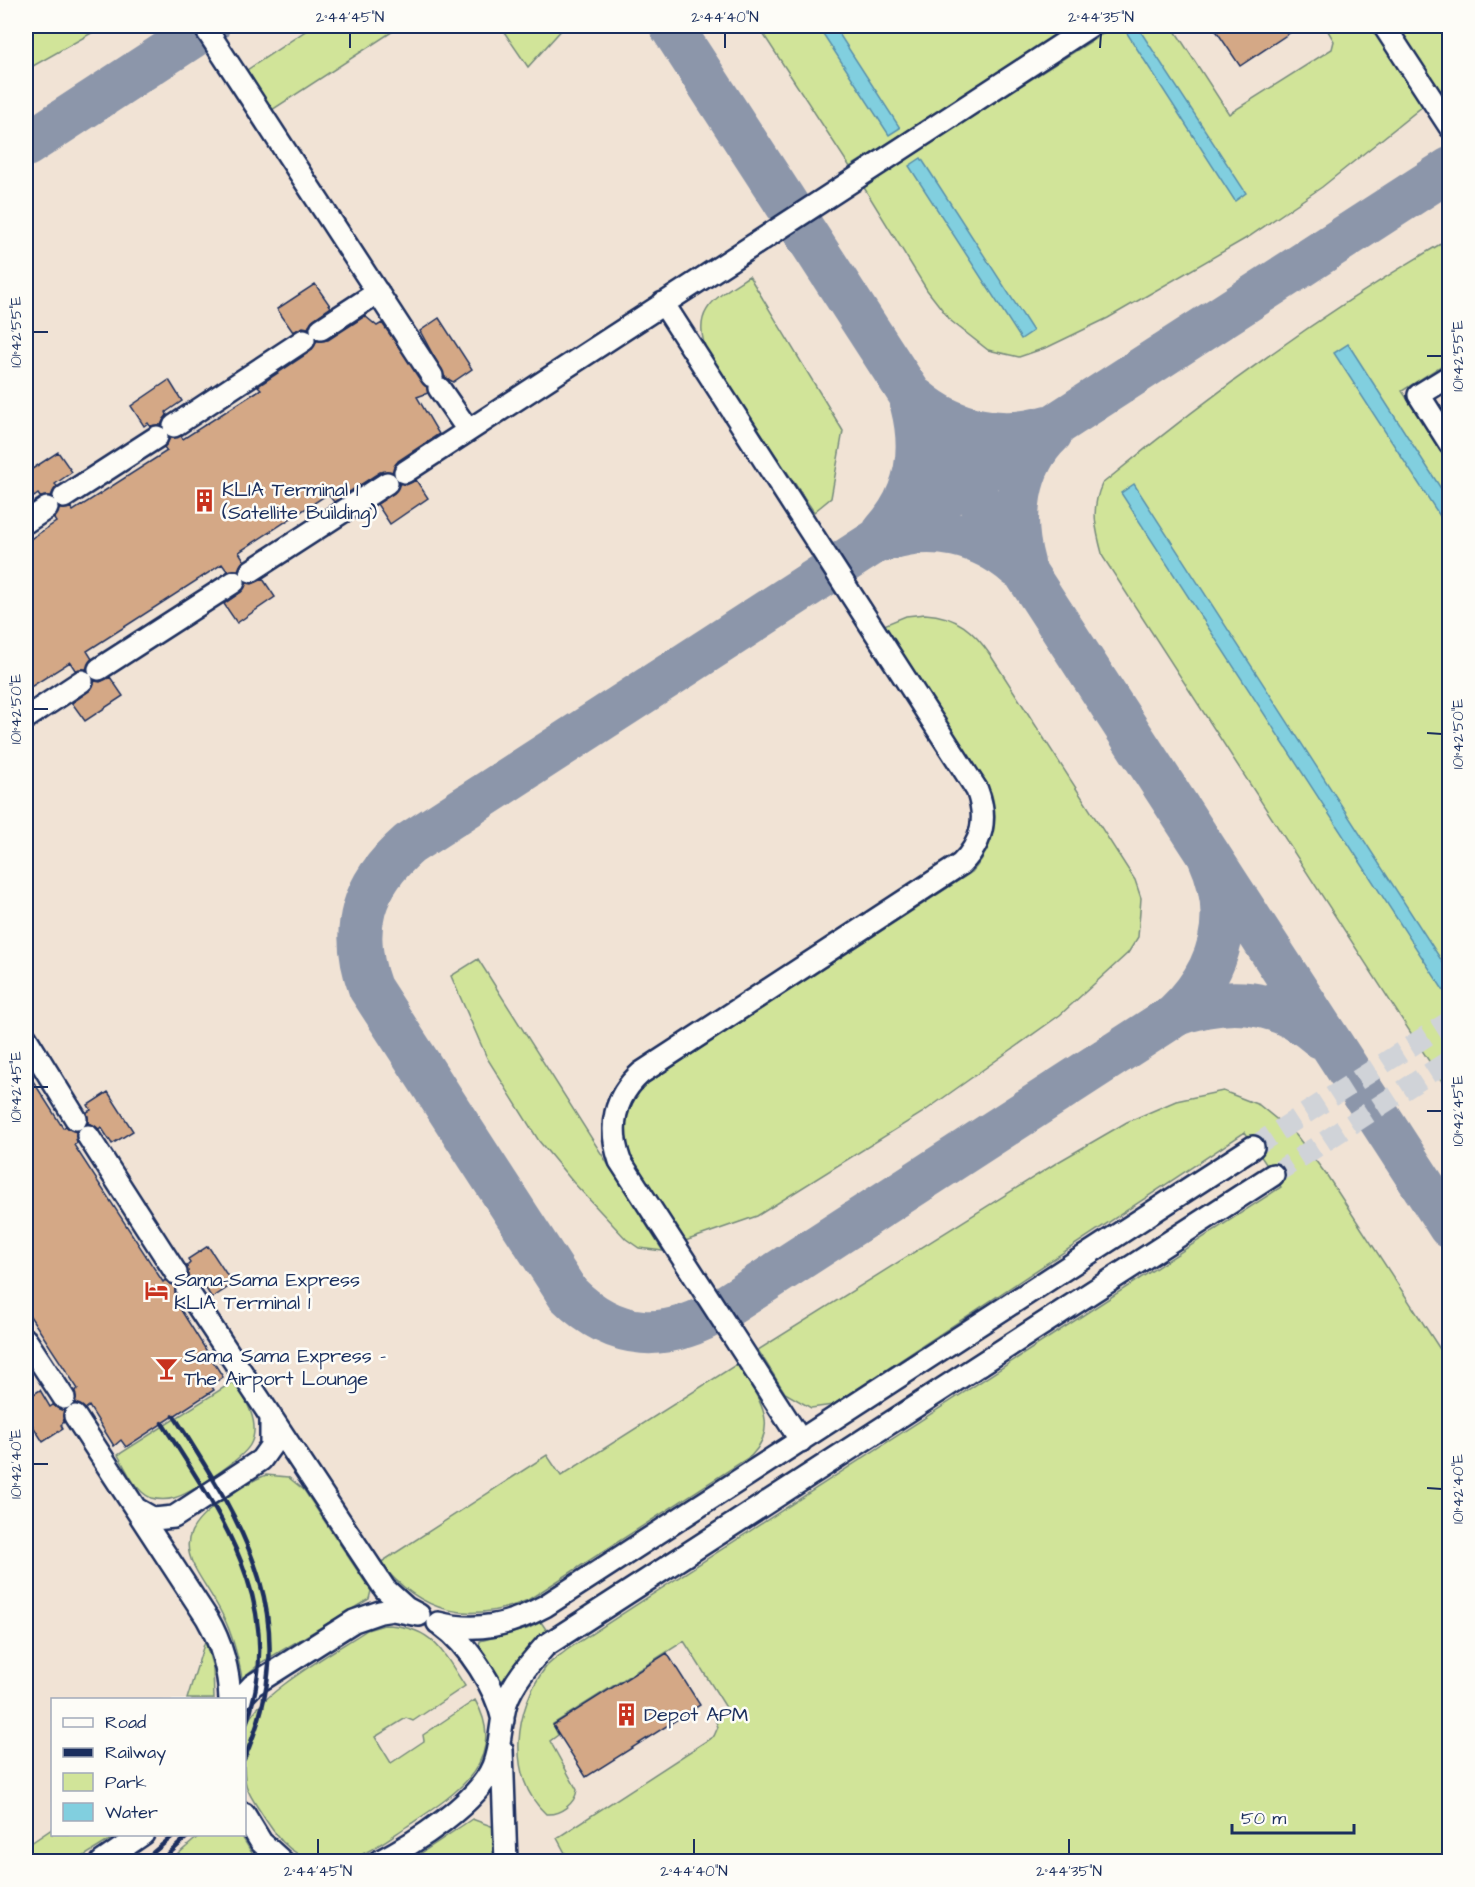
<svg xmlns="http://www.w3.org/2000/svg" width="1475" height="1887" font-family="'Architects Daughter',sans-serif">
<rect width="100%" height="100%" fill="#fdfcf7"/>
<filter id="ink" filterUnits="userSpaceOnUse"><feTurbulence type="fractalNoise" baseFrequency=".0167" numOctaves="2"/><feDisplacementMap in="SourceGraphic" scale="12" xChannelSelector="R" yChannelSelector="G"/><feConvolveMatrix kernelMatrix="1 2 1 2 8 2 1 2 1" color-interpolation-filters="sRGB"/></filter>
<g filter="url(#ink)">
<path fill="#f1e3d5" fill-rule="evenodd" d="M26,26H1449V1861H26ZM52,1700H244V1834H52Z"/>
<path fill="#d1e499" stroke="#768a7c" stroke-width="1.5" d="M26,26H104L26,70Z
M313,26H401L272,110L247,70Z
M500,26H565L528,67Z
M758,26H1073L850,167Z
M1115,26H1172L1229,114L1332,49L1334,41L1325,26H1371L1423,106L1322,187L1250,236L1108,318L1048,347L1019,357L988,350L951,321L927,290L863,186Z
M1398,26H1449V85L1440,91Z
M1449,239V361L1402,391L1449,462V1092L1103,557C1096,531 1090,510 1102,484C1211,394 1326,310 1449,239Z
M749,276L843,431L831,498L814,512L709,356C688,311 715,298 749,276Z
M925,614C957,616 974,631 991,656L1135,880L1141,898L1138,937L1128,953L1060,1015L922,1113L757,1216L685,1241L631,1159C620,1130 624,1106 646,1084L972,872C993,848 1000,822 991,792L884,625L906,616Z
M478,959L663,1251L639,1248L626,1239L573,1182L539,1141L487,1058L451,976Z
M1223,1091L1259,1105L1296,1135L1328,1177L1449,1363V1861H553L565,1853L557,1838L714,1736L718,1727L714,1717L727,1709L684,1641L553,1724L558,1735L550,1741L577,1790C575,1804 560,1815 546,1814C505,1777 515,1707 546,1667C552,1660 561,1655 568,1649L1281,1187L1245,1132L833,1405L811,1408L785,1393L758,1350L1058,1162L1127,1122L1176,1101Z
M737,1364C756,1395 782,1424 751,1456L528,1600C469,1625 421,1613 380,1563L547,1455L561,1476Z
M234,1381C245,1398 262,1424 250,1445C242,1459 190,1494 174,1498C168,1500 158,1500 151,1498C135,1491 126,1469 118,1455Z
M266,1475L288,1477L304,1490L371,1591L369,1599L262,1662L242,1678C238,1656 233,1636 223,1616C199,1567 159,1543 222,1501C236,1491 250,1481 266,1475Z
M541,1622L547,1631L518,1659L504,1680H501L479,1646L480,1641L527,1629Z
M384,1625C432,1626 441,1649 465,1686L413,1721L406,1718L375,1737L391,1763L424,1741L423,1735L475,1700C511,1762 451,1797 406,1827C379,1845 351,1868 316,1861C289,1856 273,1832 260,1811C244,1787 244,1784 244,1756C244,1748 243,1737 245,1729C252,1696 339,1649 367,1630Z
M205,1641L213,1668L214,1699H187Z
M472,1819L494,1827V1861L408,1862Z
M52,1829V1834L118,1835L76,1861H26V1841L31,1843Z
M200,1835H241L257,1861H170Z"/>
<path fill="#81cfdf" stroke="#588fab" stroke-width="1.5" d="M818,26H834L900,128L889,135Z
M1125,26H1137L1246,193L1235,201L1123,27Z
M921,158L1033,331L1021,339L909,166Z
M1348,344L1449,501V530L1334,353Z
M1134,484L1449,972V999L1121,493Z"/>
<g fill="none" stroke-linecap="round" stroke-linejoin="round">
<path stroke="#8c96aa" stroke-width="44" d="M671,26L1450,1227
M26,145L208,26
M917,400C954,431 1001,441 1047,427
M884,532C917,496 924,451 912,405
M887,539C933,523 981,535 1017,566
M1023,563C1011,519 1016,466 1051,433
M1209,856C1236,916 1222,970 1175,1015L722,1309C667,1342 616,1342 568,1294L370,988C349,929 362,885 409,844L1450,169
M1175,1015C1227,995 1278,999 1321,1037"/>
</g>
<path fill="#d4a886" stroke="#1b2f5e" stroke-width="1.5" d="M1213,26H1300L1240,66Z
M315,284L331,307L314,319L308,328L303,327L293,332L277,309Z
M365,316L377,326L382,323L427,387L428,393L417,397L439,434L398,461L392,472H380L334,502L328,494L239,552L244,560L238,570L227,571L222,564L87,651L92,659L86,669L75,670L70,662L26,690V542L56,522L54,519L59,509L71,508L73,511L167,451L164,447L170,438L181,436L183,439L261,389L258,386L311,351L316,341L328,340Z
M439,318L472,369L453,382L445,377L420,331Z
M169,380L182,401L166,412L167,415L161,425L150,426L148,423L144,426L131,406Z
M58,452L72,472L55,484L57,486L51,496L40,497L38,494L34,497L26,485V473Z
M416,480L428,498L390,524L377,504L394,493L400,483L406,485Z
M263,579L275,597L237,623L224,604L241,592L247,583L252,584Z
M110,677L123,696L85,721L72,703L89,691L95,681L100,682Z
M26,1070L63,1128L66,1126L76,1132L77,1143L74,1145L163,1282L165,1280L175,1286L176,1297L174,1299L223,1377L211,1385L214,1390L126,1447L121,1440L114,1446L89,1406L85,1409L75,1403V1391L78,1389L26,1310Z
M108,1092L133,1131L112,1144L101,1127L99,1129L88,1123L87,1112L91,1110L88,1105Z
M208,1246L233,1284L212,1298L201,1281L198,1283L188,1277L187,1266L190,1263L188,1259Z
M40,1390L50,1407L53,1405L64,1411V1422L61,1425L63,1429L43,1442L26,1415V1399Z
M667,1653L700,1705L586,1777L553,1725Z"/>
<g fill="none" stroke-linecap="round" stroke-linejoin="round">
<path stroke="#d0d3d8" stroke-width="21" stroke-dasharray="21 10" stroke-linecap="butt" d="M1253,1147L1450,1021
M1273,1175L1450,1060"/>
<defs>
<path id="minor" d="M204,26L432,376
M1384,26L1450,127
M663,303L977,790C988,819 982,843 961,864L641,1073C614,1097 608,1127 620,1161L801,1441
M321,329L378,292
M1450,376L1419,395L1450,444
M439,388L468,430
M174,426L304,340
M405,472L1090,26
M64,497L157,437
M26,522L47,508
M251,571L387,483
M99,669L234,582
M26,718L82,681
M26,1038L76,1119
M88,1136L176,1273
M187,1290L385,1589L406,1608L419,1615
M26,1340L64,1398
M75,1416L207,1618C222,1644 229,1670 230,1700
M138,1510L154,1519L174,1517L261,1460L271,1446V1420
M438,1623C477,1633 510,1625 545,1606L1253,1147
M441,1625C468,1644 496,1688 503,1720
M239,1700L253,1685L354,1621L380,1612L393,1610L413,1614
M502,1750L506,1862
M244,1814L261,1842L283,1862
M102,1862L143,1834
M378,1862C413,1844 478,1803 493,1766C501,1746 500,1724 506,1703C513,1682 530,1663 545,1646L1273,1175"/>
</defs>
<use href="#minor" stroke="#1b2f5e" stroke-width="26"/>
<use href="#minor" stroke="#fdfcf7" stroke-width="21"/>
<path stroke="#1b2f5e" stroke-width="4.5" d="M174,1416C247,1530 305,1622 244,1759
M162,1423C224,1520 290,1610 244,1730
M142,1862L175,1834
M160,1862L190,1834"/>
</g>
</g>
<path fill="none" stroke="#1b2f5e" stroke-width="2" d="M350,48V33M725,48V33M1100,48L1101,33M33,332H48M1427,356H1442M33,709H48M1427,733L1442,734M33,1087H48M1427,1111H1442M33,1464H48M1427,1488L1442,1489M318,1854V1839M694,1854V1839M1069,1854V1839"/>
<defs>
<symbol id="building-bare" viewBox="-9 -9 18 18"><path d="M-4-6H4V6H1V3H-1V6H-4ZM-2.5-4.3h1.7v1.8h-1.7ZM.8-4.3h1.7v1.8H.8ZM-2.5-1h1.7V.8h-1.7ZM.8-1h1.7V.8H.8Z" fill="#c8321e" stroke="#fdfcf7" stroke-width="2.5" paint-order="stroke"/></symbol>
<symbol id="hotel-bare" viewBox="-9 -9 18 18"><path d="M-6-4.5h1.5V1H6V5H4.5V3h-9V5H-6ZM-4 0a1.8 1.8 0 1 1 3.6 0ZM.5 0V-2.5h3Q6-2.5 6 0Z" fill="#c8321e" stroke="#fdfcf7" stroke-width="2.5" paint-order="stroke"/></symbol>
<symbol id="bar-bare" viewBox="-9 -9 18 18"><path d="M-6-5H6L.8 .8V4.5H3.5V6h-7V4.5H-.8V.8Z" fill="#c8321e" stroke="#fdfcf7" stroke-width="2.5" paint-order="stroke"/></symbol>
</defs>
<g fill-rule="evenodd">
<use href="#building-bare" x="188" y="484" width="33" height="33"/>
<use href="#hotel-bare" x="140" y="1274" width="33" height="33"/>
<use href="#bar-bare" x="150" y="1352" width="33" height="33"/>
<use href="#building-bare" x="610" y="1698" width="33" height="33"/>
</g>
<g text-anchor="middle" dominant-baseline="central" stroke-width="5" stroke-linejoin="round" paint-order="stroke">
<g font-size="20" fill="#1b2f5e" stroke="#fdfcf7" text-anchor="start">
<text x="222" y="490">KLIA Terminal 1<tspan x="222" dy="23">(Satellite Building)</tspan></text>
<text x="174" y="1280">Sama-Sama Express<tspan x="174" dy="23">KLIA Terminal 1</tspan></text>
<text x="184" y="1356">Sama Sama Express -<tspan x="184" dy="23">The Airport Lounge</tspan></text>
<text x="644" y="1715">Depot APM</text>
</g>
</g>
<rect width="1475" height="1887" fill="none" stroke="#fdfcf7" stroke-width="66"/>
<rect x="51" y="1698" width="195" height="138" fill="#fdfcf7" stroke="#a3aaba" stroke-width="1.5"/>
<rect x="63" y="1718" width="30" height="9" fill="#fdfcf7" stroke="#a3aaba" stroke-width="1.5"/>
<text x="105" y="1728" font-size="18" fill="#1b2f5e">Road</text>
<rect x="63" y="1748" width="30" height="9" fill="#1b2f5e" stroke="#a3aaba" stroke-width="1.5"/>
<text x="105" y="1758" font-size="18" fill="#1b2f5e">Railway</text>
<rect x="63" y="1773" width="30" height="18" fill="#d1e499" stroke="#a3aaba" stroke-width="1.5"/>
<text x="105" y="1788" font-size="18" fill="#1b2f5e">Park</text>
<rect x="63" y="1803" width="30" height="18" fill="#81cfdf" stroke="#a3aaba" stroke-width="1.5"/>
<text x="105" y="1818" font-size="18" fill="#1b2f5e">Water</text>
<path d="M1232 1824v9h122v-9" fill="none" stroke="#1b2f5e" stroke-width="3"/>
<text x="1241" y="1824" font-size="18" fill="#1b2f5e" stroke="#fdfcf7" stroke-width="4.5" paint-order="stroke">50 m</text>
<rect x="33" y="33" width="1409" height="1821" fill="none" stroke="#1b2f5e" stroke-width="2"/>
<g font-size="15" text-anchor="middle" fill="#1b2f5e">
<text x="350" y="22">2°44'45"N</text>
<text x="725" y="22">2°44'40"N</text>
<text x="1101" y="22">2°44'35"N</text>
<text transform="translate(16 332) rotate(-90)" y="5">101°42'55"E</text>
<text transform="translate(1458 356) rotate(-90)" y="5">101°42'55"E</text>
<text transform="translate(16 709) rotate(-90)" y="5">101°42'50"E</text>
<text transform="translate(1458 734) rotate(-90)" y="5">101°42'50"E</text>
<text transform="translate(16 1087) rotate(-90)" y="5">101°42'45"E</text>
<text transform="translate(1458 1111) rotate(-90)" y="5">101°42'45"E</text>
<text transform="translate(16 1464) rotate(-90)" y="5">101°42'40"E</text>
<text transform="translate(1458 1489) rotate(-90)" y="5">101°42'40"E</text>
<text x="318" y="1876">2°44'45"N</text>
<text x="694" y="1876">2°44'40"N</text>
<text x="1069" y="1876">2°44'35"N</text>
</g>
</svg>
